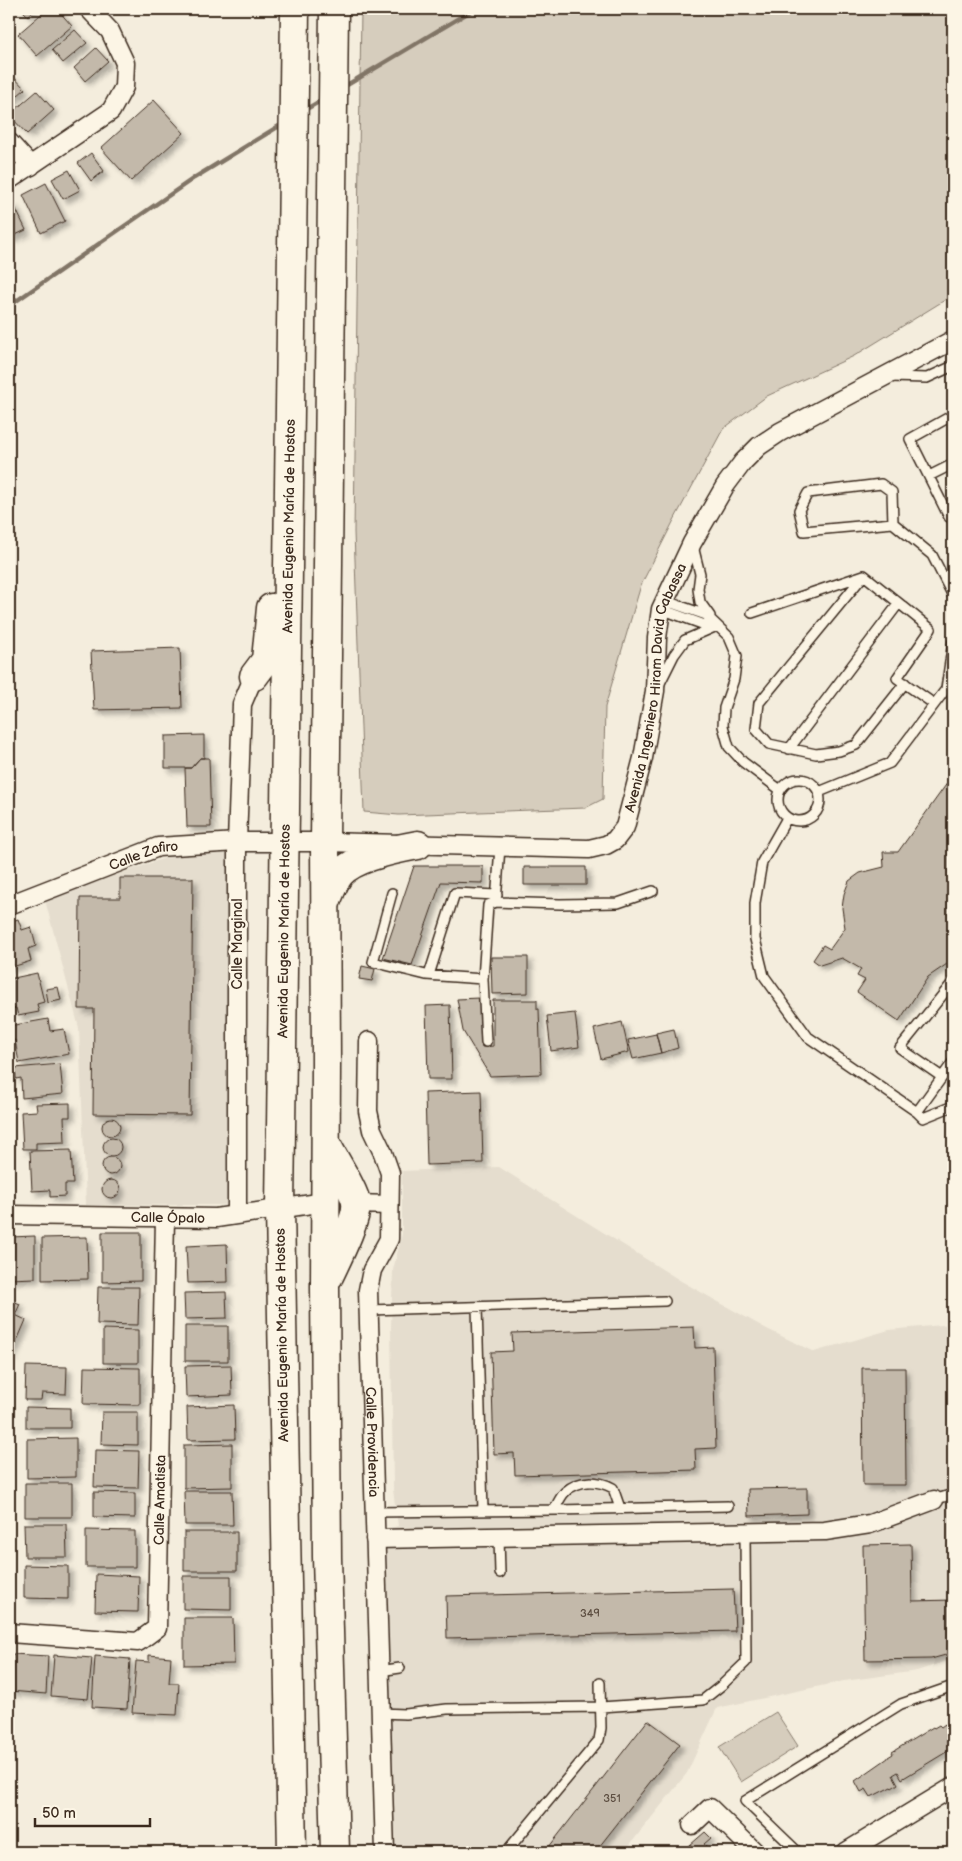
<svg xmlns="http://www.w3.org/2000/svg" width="962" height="1861" font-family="'Balsamiq Sans',sans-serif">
<defs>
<filter id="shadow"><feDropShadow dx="4.5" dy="4.5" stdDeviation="2.5" flood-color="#0004"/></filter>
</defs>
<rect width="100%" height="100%" fill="#f4eddd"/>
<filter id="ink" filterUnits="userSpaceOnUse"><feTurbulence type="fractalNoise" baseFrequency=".02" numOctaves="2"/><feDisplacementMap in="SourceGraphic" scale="10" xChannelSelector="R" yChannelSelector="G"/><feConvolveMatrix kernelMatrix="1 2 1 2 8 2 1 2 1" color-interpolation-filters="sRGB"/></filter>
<g filter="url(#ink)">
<path fill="#e5ddce" d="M231,849L232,1205H86L79,1028L45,900L185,851Z
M499,1167L681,1281L765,1328L814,1352L889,1330L953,1324V1659L917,1671L844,1681L717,1708L687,1773L624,1852H394L386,1529L398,1526L393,1490L391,1326L393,1270L402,1234V1171Z"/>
<path fill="#d6cdbd" stroke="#887c6e" d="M361,9H953V295L854,356L767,396L723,429L673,522L641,585L605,707L603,799L585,808L399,815L364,812L354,532Z
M776,1712L798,1746L741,1782L719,1747Z"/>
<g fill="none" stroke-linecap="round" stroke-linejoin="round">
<path stroke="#817466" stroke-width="4.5" d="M342,88L474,9
M303,111L322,100
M9,306L194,178L284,123"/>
</g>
<path fill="#c3b9aa" stroke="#3b2a1e" filter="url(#shadow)" d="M21,9H36L28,16Z
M47,9H57L72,26L37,56L18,34Z
M75,30L87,43L63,63L52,50Z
M96,48L108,61L85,81L74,68Z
M12,75L25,89L9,103V78Z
M37,91L54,110L27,134L9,115Z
M154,100L184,133L131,181L101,148Z
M91,153L104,171L91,181L78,163Z
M69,170L80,190L63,199L52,179Z
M46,183L65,221L41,233L23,195Z
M13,203L26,230L9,238V205Z
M180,648L182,708L94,710L91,651Z
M204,735V758H200L191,768H165V736Z
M200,758H209L211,827H187L185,768H191Z
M953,775V957L950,962L928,977L899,1021L857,992L865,980L857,976L861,969L842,958L820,965L813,960L823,945L830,949L845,928L842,908L844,894L849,881L860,873L884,867L883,852H898Z
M414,866H483V883L441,882L412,965L383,958Z
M524,867H586V885H524Z
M120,878H193L190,1115L93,1114L94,1009H79L80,898H120Z
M18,919L22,930L31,927L36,946L28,949L31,961L9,968V922Z
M491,957H528V993L492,994Z
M362,966L375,969L372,981L359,979Z
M37,973L44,1002L37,1004L39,1012L18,1016L16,1008L9,1010V979Z
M58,987L61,1000L48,1003L46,989Z
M479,998L482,1047L493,1046V1000H537V1009H539L541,1074L490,1076L463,1031L457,999Z
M450,1005L452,1079H428L426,1006Z
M575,1013L579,1047L551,1051L547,1016Z
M48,1019L50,1031L64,1029L69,1054L19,1063L15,1040L9,1041V1026Z
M622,1022L629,1052L601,1059L594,1029Z
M674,1029L678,1048L661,1053L656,1033Z
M656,1034L661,1053L633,1059L628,1040Z
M60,1064L63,1094L22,1098L21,1078L16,1079L15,1068Z
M481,1091L483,1163L427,1165L425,1093Z
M70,1103V1117H64L65,1142L36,1143V1149H23L21,1112L37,1111L36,1104Z
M102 1127a9 9 0 1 1 18 0a9 9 0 1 1-18 0Z
M103 1147a9 9 0 1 1 18 0a9 9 0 1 1-18 0Z
M71,1150L73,1184H65V1196L50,1197V1190L32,1191L30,1151Z
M102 1166a9 9 0 1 1 18 0a9 9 0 1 1-18 0Z
M102 1189a9 9 0 1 1 18 0a9 9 0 1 1-18 0Z
M102,1232H141V1281L102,1282Z
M35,1236V1278L9,1279V1237Z
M87,1237L88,1279L42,1280V1238Z
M227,1244L228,1282L188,1283L186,1246Z
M98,1287H139L138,1325L97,1324Z
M226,1292L227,1318L185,1319L184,1293Z
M9,1299L20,1304L15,1315L26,1320L10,1357Z
M185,1326H228V1361H185Z
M694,1327L695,1348L713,1347L716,1448L695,1449L696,1470L515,1475L514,1453L494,1454L491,1352L513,1351L512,1333Z
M103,1329L138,1330V1363H103Z
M231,1365L232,1395L186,1397L185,1366Z
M26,1366L67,1367L66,1394L42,1393L41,1400H25Z
M84,1367L140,1368V1405L83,1404Z
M862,1368H905L906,1485H863Z
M234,1405L235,1439L188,1440L187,1407Z
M26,1407L70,1408V1428H26Z
M102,1412H138V1445L101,1444Z
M76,1438V1477L27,1478V1439Z
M232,1444V1487L184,1488V1445Z
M95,1450L139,1451L138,1488L94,1487Z
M25,1483H72V1517H25Z
M807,1488V1514L749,1516L748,1489Z
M184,1491H232L233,1525H185Z
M94,1492L135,1493V1518L94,1517Z
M24,1524H66L67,1557H25Z
M86,1530L135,1531V1567H86Z
M184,1532H237V1571H184Z
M911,1544L912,1601L953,1600V1653L931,1659L865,1660L863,1545Z
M24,1565L68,1566V1599L24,1598Z
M96,1574L139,1576L138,1612L95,1611Z
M183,1576H231V1610L183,1609Z
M733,1589L735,1631L447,1638L446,1596Z
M184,1618H233L234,1664L184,1665Z
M12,1654L48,1656L46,1694L10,1691Z
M54,1655L92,1658L88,1699L51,1696Z
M149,1655L171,1657L169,1683H179L177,1715L132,1713L136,1661L149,1662Z
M95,1656L130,1659L127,1709L92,1707Z
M648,1720L680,1744L595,1852H545Z
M953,1723V1748L902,1779L898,1772L893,1775L898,1784L892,1788L891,1787L871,1797L866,1789L861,1792L855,1781L888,1758V1757L893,1754L892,1752L933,1727L934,1728L939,1725L941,1727L945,1724L947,1726Z
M705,1832L711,1838L704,1844L712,1852H682Z"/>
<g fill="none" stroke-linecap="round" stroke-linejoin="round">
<defs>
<path id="lane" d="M890,377L927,378L953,366
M953,415L910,439L949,517L953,515
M929,476L953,464
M893,523L892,492L881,484L808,493L799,510L804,531L893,523L932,555L953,596
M693,546L700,574L698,589L700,602L710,616
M666,601L706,615L729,637L737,656L734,679L724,708L723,726L729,747L743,762L779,789
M661,609L702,624L717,626
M752,613L864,575
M660,683L674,655L685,640L717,626
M905,683L856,745L839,751L816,754L769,744L756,729L759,703L864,575L931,629L897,678L934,704
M789,749L899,603
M778 800a21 21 0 1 1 42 0a21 21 0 1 1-42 0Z
M819,792L890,763L946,689L953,642
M787,818L762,862L755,903V939L764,976L808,1037L917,1112
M392,893L373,962L426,975L483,979
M496,902L560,904L618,903L653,891
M429,975L455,893L497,895
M486,1042L483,979L488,905L496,902L500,847
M953,1062L917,1112L923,1118L953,1106
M942,1077L900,1048L953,982
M477,1307L483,1511
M369,1310L665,1301
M934,1500L953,1494
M554,1510C557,1505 560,1497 565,1492C579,1479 597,1480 613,1488L620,1508
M374,1512L559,1510L728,1506
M499,1537L500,1573
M379,1671L400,1668
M380,1713L406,1714L447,1709L601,1707L703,1700L722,1685L746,1662L745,1533
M506,1852L599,1740L601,1728L600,1683
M798,1852L745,1801L901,1704L953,1686"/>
<g id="street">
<path d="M9,142L31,166"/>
<path d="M9,180L111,111L124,87L125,63L110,31L89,9"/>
<path id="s1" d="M9,905L158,847L237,842H325L589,849L606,845L615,840L625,827L643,758L655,691L657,638L661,609L692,543L725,486L743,462L759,446L780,432L953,340"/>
<path id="s2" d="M369,1041L368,1111L372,1130L383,1153L390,1173L389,1239L372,1270L368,1290L385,1852"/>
<path d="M357,1204L389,1205"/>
<path d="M237,1214V842L242,704L254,676"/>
<path id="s3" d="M9,1215L216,1218L325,1202"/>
<path d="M375,1539L825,1531L870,1524L934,1500"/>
<path id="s4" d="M9,1633L138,1642L157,1628L165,1218"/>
<path d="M692,1825L710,1808L755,1852"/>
<path d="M846,1852L953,1787"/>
</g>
<g id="highway">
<path d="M334,9L325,842L326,1063L325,1287L327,1557L335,1852"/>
<path d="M254,676L266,660L271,608"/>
<path d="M326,902C330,893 334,881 340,874C355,857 396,849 418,845"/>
<path d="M328,1147C334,1159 355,1192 356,1203C358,1218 336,1261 329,1276"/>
<path id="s5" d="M292,1852L280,1209L295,9"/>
</g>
</defs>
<use href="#lane" stroke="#3b2a1e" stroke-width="12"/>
<use href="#street" stroke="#3b2a1e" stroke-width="21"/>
<use href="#highway" stroke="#3b2a1e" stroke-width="31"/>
<use href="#lane" stroke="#fcf5e5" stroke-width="9"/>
<use href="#street" stroke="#fcf5e5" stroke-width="18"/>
<use href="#highway" stroke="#fcf5e5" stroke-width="28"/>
</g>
</g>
<g text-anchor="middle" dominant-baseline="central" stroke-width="5" stroke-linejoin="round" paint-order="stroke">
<g font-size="11" fill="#5d4e41">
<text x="590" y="1613">349</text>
<text x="612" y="1798">351</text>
</g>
<g font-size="14" fill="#3b2a1e" stroke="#fcf5e5">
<text stroke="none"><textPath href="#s5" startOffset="1326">Avenida Eugenio María de Hostos</textPath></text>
<text stroke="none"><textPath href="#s1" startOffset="779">Avenida Ingeniero Hiram David Cabassa</textPath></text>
<text stroke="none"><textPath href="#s1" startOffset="144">Calle Zafiro</textPath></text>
<text stroke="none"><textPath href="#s5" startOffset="921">Avenida Eugenio María de Hostos</textPath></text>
<text transform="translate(237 944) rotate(-90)">Calle Marginal</text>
<text stroke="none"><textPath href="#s3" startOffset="159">Calle Ópalo</textPath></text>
<text transform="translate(282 1335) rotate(-91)">Avenida Eugenio María de Hostos</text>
<text stroke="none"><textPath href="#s2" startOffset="410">Calle Providencia</textPath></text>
<text stroke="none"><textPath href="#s4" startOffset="281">Calle Amatista</textPath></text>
</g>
</g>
<rect width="962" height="1861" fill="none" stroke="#fcf5e5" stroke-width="30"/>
<rect x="15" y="15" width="932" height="1831" fill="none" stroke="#3b2a1e" stroke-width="2" filter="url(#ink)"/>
<path d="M35 1818v8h115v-8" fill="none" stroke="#3b2a1e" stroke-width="2.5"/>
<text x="42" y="1818" font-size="15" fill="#3b2a1e" stroke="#fcf5e5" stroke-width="4" paint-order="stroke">50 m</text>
</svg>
